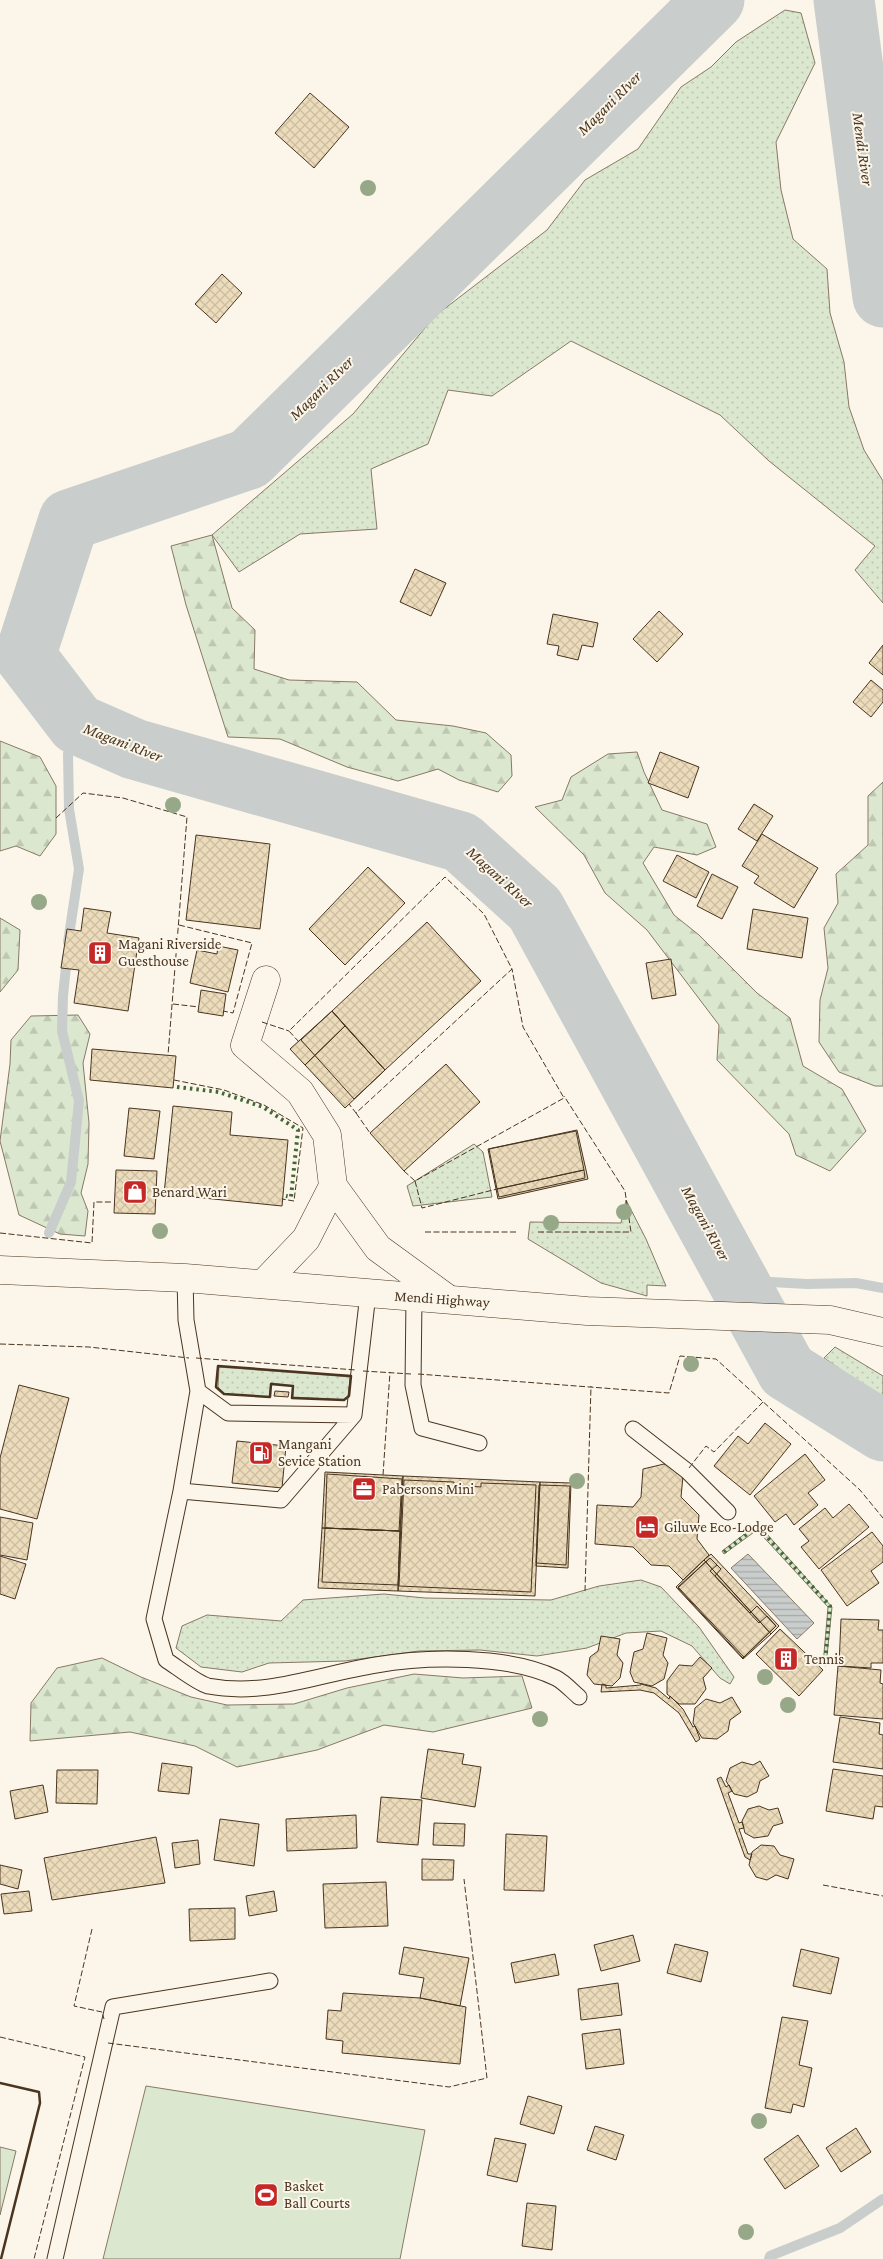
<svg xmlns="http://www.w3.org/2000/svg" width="883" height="2259" font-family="'Crimson Pro',serif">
<defs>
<pattern id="grass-dots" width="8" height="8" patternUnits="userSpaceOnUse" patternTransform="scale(1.25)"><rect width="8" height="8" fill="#dce7d0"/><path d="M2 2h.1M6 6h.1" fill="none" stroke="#bec7b2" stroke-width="1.8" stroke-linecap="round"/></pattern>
<pattern id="forest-firs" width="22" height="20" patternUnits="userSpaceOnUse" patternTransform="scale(1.25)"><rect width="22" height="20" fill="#dce7d0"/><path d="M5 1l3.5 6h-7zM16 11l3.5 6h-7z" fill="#bec7b2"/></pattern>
<pattern id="water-rules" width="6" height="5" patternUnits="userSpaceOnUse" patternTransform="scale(1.25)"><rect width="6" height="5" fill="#c9cecd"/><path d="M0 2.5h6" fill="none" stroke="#a5a8a6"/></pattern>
<pattern id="building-cross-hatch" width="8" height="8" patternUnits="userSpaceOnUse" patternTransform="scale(1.25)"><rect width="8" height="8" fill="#ecdcbc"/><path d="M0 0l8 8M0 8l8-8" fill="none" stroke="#ccbda1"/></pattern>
</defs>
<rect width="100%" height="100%" fill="#fbf6e9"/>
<path fill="url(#grass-dots)" stroke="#887966" d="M785,10L801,13L815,63L776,142L781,190L793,239L827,269L830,313L844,362L849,407L864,450L883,481V603L855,570L875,546L769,461L720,415L571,341L492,396L448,390L428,444L371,469L377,529L300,534L239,572L212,535L353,414L435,316L547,230L585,180L638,149L681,87L711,67L736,42Z
M474,1144L483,1152L492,1197L413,1206L407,1186Z
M626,1200L646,1239L666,1286L647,1285V1296L601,1283L528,1239L530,1222L621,1223Z
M835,1347L883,1376V1399L824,1358Z
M219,1367L351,1377L349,1396L344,1400L293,1397V1386L271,1383L269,1397L224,1394L218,1387Z
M758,1524L832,1607L826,1666L823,1665L828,1607L757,1530L724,1554L722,1551Z
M641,1580L661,1587L699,1627L734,1677L730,1684L720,1678L692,1646L661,1631L626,1633L587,1648L537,1656L480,1650L419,1651L345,1661L269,1663L242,1672L201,1667L176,1648L182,1626L207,1615L281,1621L303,1600L384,1594L425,1598L551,1600L599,1586Z"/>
<path fill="url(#forest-firs)" stroke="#887966" d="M212,535L232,608L255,630L254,669L289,680L357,682L396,720L453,726L486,733L511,755L512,776L498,792L459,780L438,769L398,781L347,767L280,739L228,737L186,605L171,546Z
M0,741L40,757L56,786V834L40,856L16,846L0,851Z
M637,752L644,772L662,810L707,824L716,847L697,855L654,847L643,863L674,915L699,935L757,993L790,1018L803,1066L842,1089L866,1131L830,1171L796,1155L789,1134L717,1060L719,1025L647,930L605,893L584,855L535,807L562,800L571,777L608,754Z
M883,782V1086H875L839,1072L819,1042L820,1000L828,968L824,928L838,903L836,874L868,845V796Z
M0,918L20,930L18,970L0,992Z
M78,1015L90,1034L83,1063L89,1123L88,1164L81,1193L88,1211L85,1236L60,1234L19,1215L0,1141L10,1064L11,1040L31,1016Z
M102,1658L141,1677L191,1697L227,1705L294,1704L347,1688L414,1674L463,1678L522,1676L532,1708L433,1732L384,1725L317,1750L237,1767L195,1746L130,1732L30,1741L31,1703L57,1668Z"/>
<path fill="#dce7d0" stroke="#887966" d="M146,2086L425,2130L400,2259H103Z
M0,2147L16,2151L0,2215Z"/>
<path fill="url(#water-rules)" stroke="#887966" d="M748,1554L814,1623L797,1639L731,1568Z"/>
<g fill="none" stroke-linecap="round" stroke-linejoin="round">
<path stroke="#c9cecd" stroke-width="10" d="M68,942L79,869L69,809L68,754L77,724
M49,1233L71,1182L79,1101L62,1031L63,996L67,957
M738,1280L807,1284L856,1283L883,1288
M769,2259L770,2256L840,2228L883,2199"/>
<path stroke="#c9cecd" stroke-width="61" d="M714,0L249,459L69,520L25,656L77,724L134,749L461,842L535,909L787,1371L883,1431
M844,0L883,297"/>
</g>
<path fill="url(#building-cross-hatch)" stroke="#4a3520" d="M310,93L349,127L314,168L275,133Z
M222,274L242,293L216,323L195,304Z
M415,569L446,583L431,616L400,602Z
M659,611L683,634L657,662L633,639Z
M553,614L598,623L593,647L582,645L578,660L557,655L559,646L547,644Z
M883,645V675L869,663Z
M871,680L883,690V702L871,717L853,702Z
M660,752L699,767L688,798L648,783Z
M754,804L773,816L757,841L738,829Z
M762,834L818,868L794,908L754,883L759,876L742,866Z
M196,835L270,844L260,929L186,920Z
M677,855L709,872L696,898L663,881Z
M368,867L405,903L345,965L309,929Z
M712,874L738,887L722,919L697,906Z
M84,908L111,912L107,933L139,938L128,1011L74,1003L79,970L61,968L67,929L81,931Z
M753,909L808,918L802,958L747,949Z
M427,922L481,981L385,1070L332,1011Z
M218,946L238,950L228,992L190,983L197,950L217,954Z
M671,959L676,995L652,999L646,963Z
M201,990L226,994L223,1016L198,1012Z
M332,1011L345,1026L305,1065L290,1049Z
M332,1011L385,1070L354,1099L301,1040Z
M345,1026L385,1070L345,1108L305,1065Z
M92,1049L176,1056L173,1088L90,1080Z
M446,1064L480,1102L404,1171L370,1133Z
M173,1106L232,1112L230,1135L288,1140L282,1206L164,1194Z
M129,1108L160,1111L154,1159L124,1156Z
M577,1130L588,1179L498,1199L488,1149Z
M576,1131L584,1170L497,1189L489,1149Z
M116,1170L157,1171L155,1214L114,1213Z
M584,1170L585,1178L499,1197L497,1189Z
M19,1385L69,1398L37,1519L0,1509V1458Z
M275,1391L289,1392L288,1397L274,1396Z
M765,1423L791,1444L750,1495L714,1466L738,1436L748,1444Z
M237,1441L286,1446L282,1488L232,1483Z
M805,1454L825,1480L808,1493L818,1505L794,1525L786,1514L775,1522L754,1496Z
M664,1464L674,1468L683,1476L681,1497L699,1515L697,1539L709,1555L683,1580L669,1566L651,1565L633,1547L595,1544L597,1505L633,1507L641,1497L643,1469Z
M325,1472L403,1476L400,1531L322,1528Z
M327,1474L402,1479L399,1531L325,1528Z
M403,1476L540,1482L535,1596L398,1591Z
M404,1480L454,1482V1485L481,1487V1483L536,1485L531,1592L399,1586Z
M540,1482L571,1483L568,1568L536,1566Z
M539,1485L570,1486L566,1565L536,1563Z
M849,1504L869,1527L819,1569L801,1547L809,1541L799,1529L825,1508L833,1518Z
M0,1517L33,1523L27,1560L0,1555Z
M322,1528L400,1531L398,1591L318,1588Z
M325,1528L400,1531L398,1585L322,1582Z
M872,1532L883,1546V1562L871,1571L879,1583L847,1606L821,1570Z
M711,1554L779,1626L771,1634L704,1560Z
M0,1556L26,1564L15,1599L0,1594Z
M710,1558L717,1565L710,1571L759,1623L767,1616L776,1626L743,1658L678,1588Z
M710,1558L721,1569L715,1576L750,1613L757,1606L776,1626L744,1657L678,1587Z
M704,1560L771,1634L743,1659L676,1587Z
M841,1619L879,1620L878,1630H883V1663H871V1668L839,1666Z
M780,1629L823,1670L799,1696L756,1654Z
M647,1633L667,1638L663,1655L668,1663L664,1679L652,1686L634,1682L630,1672L634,1652L643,1649Z
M601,1636L620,1639L617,1655L623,1663L620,1678L612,1686L594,1684L587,1675L590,1657L598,1651Z
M700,1657L712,1668L703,1678L706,1689L695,1704H679L667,1694V1681L679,1665L692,1666Z
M838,1666L881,1670L880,1683L883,1684V1719L834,1715Z
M602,1684L606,1685V1688L641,1685V1684L656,1688L669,1699L670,1696L683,1709L693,1727L695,1726L700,1739L696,1742L679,1713L654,1693L640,1690L601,1692Z
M732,1697L741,1712L730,1720L728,1731L717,1739L702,1738L693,1723L695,1708L706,1699L720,1703Z
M840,1717L880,1723L879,1734L883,1735V1769L833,1762Z
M428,1749L464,1754L462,1764L481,1767L475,1807L421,1798Z
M760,1761L769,1776L760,1781L757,1792L747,1797L734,1794L726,1781L730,1768L742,1762L753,1765Z
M162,1763L192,1767L189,1794L158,1791Z
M833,1769L883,1776V1807L875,1806L873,1819L826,1811Z
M57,1770H98L97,1804L56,1803Z
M721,1777L726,1787L729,1785L732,1791L728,1793L739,1823L742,1822L744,1828L739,1829L748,1854H752L750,1860L745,1857L717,1779Z
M43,1785L48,1812L15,1819L10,1791Z
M381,1797L422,1800L418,1845L377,1842Z
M759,1806L769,1810L778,1808L783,1823L773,1826L768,1836L754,1838L745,1833L742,1821L748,1809Z
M356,1815L357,1848L287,1851L286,1819Z
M220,1819L259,1824L254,1866L214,1860Z
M434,1823L465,1824L464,1846L433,1845Z
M506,1834L547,1836L544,1891L504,1890Z
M156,1837L165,1883L52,1900L44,1858Z
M198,1840L200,1864L175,1868L172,1843Z
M761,1845L774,1846L780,1855L794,1859L788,1879L776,1875L767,1880L756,1877L749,1865L752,1852Z
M422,1859L454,1860L453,1880H422Z
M0,1865L22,1870L18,1889L0,1884Z
M386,1882L388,1926L325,1928L323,1884Z
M29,1891L32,1911L4,1914L1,1894Z
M274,1891L277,1911L249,1916L246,1896Z
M235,1908V1939L190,1941L189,1909Z
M633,1935L640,1961L601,1971L594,1945Z
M675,1944L708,1952L701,1982L667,1973Z
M404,1947L469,1958L460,2006L420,1998L424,1978L399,1974Z
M801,1949L839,1958L831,1994L793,1986Z
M555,1954L559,1975L515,1983L511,1963Z
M618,1983L622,2015L581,2020L578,1989Z
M343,1993L420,1998L466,2007L460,2064L342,2053L343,2041L326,2039L328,2010L341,2011Z
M782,2017L808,2021L799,2065L812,2068L804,2107L793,2104L791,2113L765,2108Z
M620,2029L624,2064L586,2069L582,2034Z
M528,2096L562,2106L554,2134L520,2124Z
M595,2126L624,2135L616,2160L587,2150Z
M856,2128L871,2152L841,2172L826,2148Z
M798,2135L819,2166L785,2189L764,2159Z
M495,2138L526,2144L517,2182L487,2175Z
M527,2203L556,2206L552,2250L522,2246Z"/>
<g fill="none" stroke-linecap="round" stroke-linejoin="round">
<defs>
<path id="service" d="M185,1278L186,1320L198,1391L228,1413L354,1415L368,1294
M414,1297L413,1385L422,1428L479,1443
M198,1391L181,1491L281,1500L354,1415
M633,1429L687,1471L728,1512
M181,1491L154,1619L166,1660C177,1667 197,1683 208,1686C267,1697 319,1674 376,1665C427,1656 509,1655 556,1678C564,1682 572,1691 579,1697
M55,2259L113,2007L270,1981"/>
<path id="minor" d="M333,1186L378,1248L448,1299
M263,1284L306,1239L333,1186L327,1135L300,1092L245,1045L266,980"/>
<path id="secondary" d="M0,1270L185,1278L587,1311L830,1320L883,1332"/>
</defs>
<use href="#service" stroke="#4a3520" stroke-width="17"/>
<use href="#minor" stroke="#4a3520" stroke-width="29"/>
<use href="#secondary" stroke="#4a3520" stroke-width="29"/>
<use href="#service" stroke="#fbf6e9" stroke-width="15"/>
<use href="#minor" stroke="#fbf6e9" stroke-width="28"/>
<use href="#secondary" stroke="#fbf6e9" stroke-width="28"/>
<path stroke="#436837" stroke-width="4" stroke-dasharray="2.5 4" stroke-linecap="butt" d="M177,1087L219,1092L263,1107L298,1130L291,1197L286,1196
M724,1552L757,1526L830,1606L825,1664"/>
<path stroke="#4a3520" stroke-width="1" stroke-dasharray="6 2.5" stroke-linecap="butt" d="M56,818L83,793L123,798L187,817L168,1055
M179,925L252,943L233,1013L223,1011
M173,1004L199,1007
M262,1022L289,1031
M299,1042L289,1031L445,877L484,914L512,969L356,1113L349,1104
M174,1080L224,1090L264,1105L303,1128L294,1201L282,1199
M356,1113L370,1133
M404,1171L415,1181L564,1098L523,1027L512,969
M415,1181L422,1208L497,1189
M425,1232H516
M538,1232H631L625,1191L564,1096
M0,1233L92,1243L94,1202H111
M0,1344L89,1347L189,1358
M196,1358L356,1370
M363,1371L411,1374
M418,1374L669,1393L680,1356L716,1359L860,1490L883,1518
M689,1468L706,1446L714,1452L763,1402
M383,1475L390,1372
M585,1591L591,1386
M823,1885L883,1896
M92,1929L74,2006L102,2012L104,2019
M0,2037L85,2057L34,2259
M108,2043L449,2087L487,2078L464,1879"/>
<path stroke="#4a3520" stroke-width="2.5" d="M218,1366L351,1376L349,1396L344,1400L292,1398L293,1386L271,1384L270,1397L224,1394L216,1387Z
M0,2083L39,2092L40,2103L1,2259"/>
</g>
<g fill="#96a887">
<circle cx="368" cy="188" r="8"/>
<circle cx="173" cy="805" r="8"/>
<circle cx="39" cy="902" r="8"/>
<circle cx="624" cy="1212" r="8"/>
<circle cx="551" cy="1223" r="8"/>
<circle cx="160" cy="1231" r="8"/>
<circle cx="691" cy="1364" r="8"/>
<circle cx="577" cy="1481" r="8"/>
<circle cx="765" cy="1677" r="8"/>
<circle cx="788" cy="1705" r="8"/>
<circle cx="540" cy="1719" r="8"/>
<circle cx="759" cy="2121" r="8"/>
<circle cx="746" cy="2232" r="8"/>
</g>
<defs>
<symbol id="building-square" viewBox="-11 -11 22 22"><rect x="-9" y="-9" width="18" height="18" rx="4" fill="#c62828" stroke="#fbf6e9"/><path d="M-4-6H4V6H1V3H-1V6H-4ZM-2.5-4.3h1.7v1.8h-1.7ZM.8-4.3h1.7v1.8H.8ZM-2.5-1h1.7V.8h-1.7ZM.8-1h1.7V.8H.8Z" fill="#fff"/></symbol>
<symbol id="shop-square" viewBox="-11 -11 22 22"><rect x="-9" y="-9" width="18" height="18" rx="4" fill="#c62828" stroke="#fbf6e9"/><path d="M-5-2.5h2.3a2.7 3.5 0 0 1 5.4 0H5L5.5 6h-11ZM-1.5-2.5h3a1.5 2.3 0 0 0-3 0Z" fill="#fff"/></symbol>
<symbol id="fuel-square" viewBox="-11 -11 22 22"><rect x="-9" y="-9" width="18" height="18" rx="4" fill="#c62828" stroke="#fbf6e9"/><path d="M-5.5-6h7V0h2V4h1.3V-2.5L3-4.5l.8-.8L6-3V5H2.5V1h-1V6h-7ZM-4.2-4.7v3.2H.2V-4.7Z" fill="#fff"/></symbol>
<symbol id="office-square" viewBox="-11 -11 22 22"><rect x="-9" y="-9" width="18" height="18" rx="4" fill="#c62828" stroke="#fbf6e9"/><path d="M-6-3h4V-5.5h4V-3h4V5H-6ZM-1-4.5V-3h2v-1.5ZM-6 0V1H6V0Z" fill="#fff"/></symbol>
<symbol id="hotel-square" viewBox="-11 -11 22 22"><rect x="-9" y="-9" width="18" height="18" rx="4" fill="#c62828" stroke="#fbf6e9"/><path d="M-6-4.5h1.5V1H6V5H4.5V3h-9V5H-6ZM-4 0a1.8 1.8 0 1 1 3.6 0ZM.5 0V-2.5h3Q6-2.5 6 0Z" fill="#fff"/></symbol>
<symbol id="stadium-square" viewBox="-11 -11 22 22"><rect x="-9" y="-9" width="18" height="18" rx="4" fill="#c62828" stroke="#fbf6e9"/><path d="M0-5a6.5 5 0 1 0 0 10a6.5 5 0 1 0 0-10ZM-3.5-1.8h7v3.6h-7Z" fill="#fff"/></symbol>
</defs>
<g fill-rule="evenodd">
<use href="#building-square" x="86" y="939" width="28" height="28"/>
<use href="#shop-square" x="121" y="1178" width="28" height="28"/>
<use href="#fuel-square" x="247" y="1439" width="28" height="28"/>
<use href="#office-square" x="350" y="1475" width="28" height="28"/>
<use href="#hotel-square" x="633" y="1513" width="28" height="28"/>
<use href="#building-square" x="772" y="1645" width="28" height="28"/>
<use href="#stadium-square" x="252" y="2181" width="28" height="28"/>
</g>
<g text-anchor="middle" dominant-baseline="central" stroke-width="4" stroke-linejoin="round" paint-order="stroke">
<g font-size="15" fill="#4a3520" stroke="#fbf6e9" text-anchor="start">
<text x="118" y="944">Magani Riverside<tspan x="118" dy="17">Guesthouse</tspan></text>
<text x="152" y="1192">Benard Wari</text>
<text x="278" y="1444">Mangani<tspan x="278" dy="17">Sevice Station</tspan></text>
<text x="382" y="1489">Pabersons Mini</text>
<text x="664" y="1527">Giluwe Eco-Lodge</text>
<text x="804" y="1659">Tennis</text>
<text x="284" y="2186">Basket<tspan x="284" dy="17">Ball Courts</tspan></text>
</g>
<g font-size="15" fill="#4a3520" stroke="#fbf6e9">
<text transform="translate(442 1299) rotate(4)">Mendi Highway</text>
</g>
<g font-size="16" font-style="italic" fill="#4a3520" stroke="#fbf6e9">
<text transform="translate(609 103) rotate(-45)">Magani RIver</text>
<text transform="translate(863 149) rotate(82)">Mendi River</text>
<text transform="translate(321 388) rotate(-45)">Magani RIver</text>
<text transform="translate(123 742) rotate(21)">Magani RIver</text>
<text transform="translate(500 877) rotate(42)">Magani RIver</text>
<text transform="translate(706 1223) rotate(61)">Magani RIver</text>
</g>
</g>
</svg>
